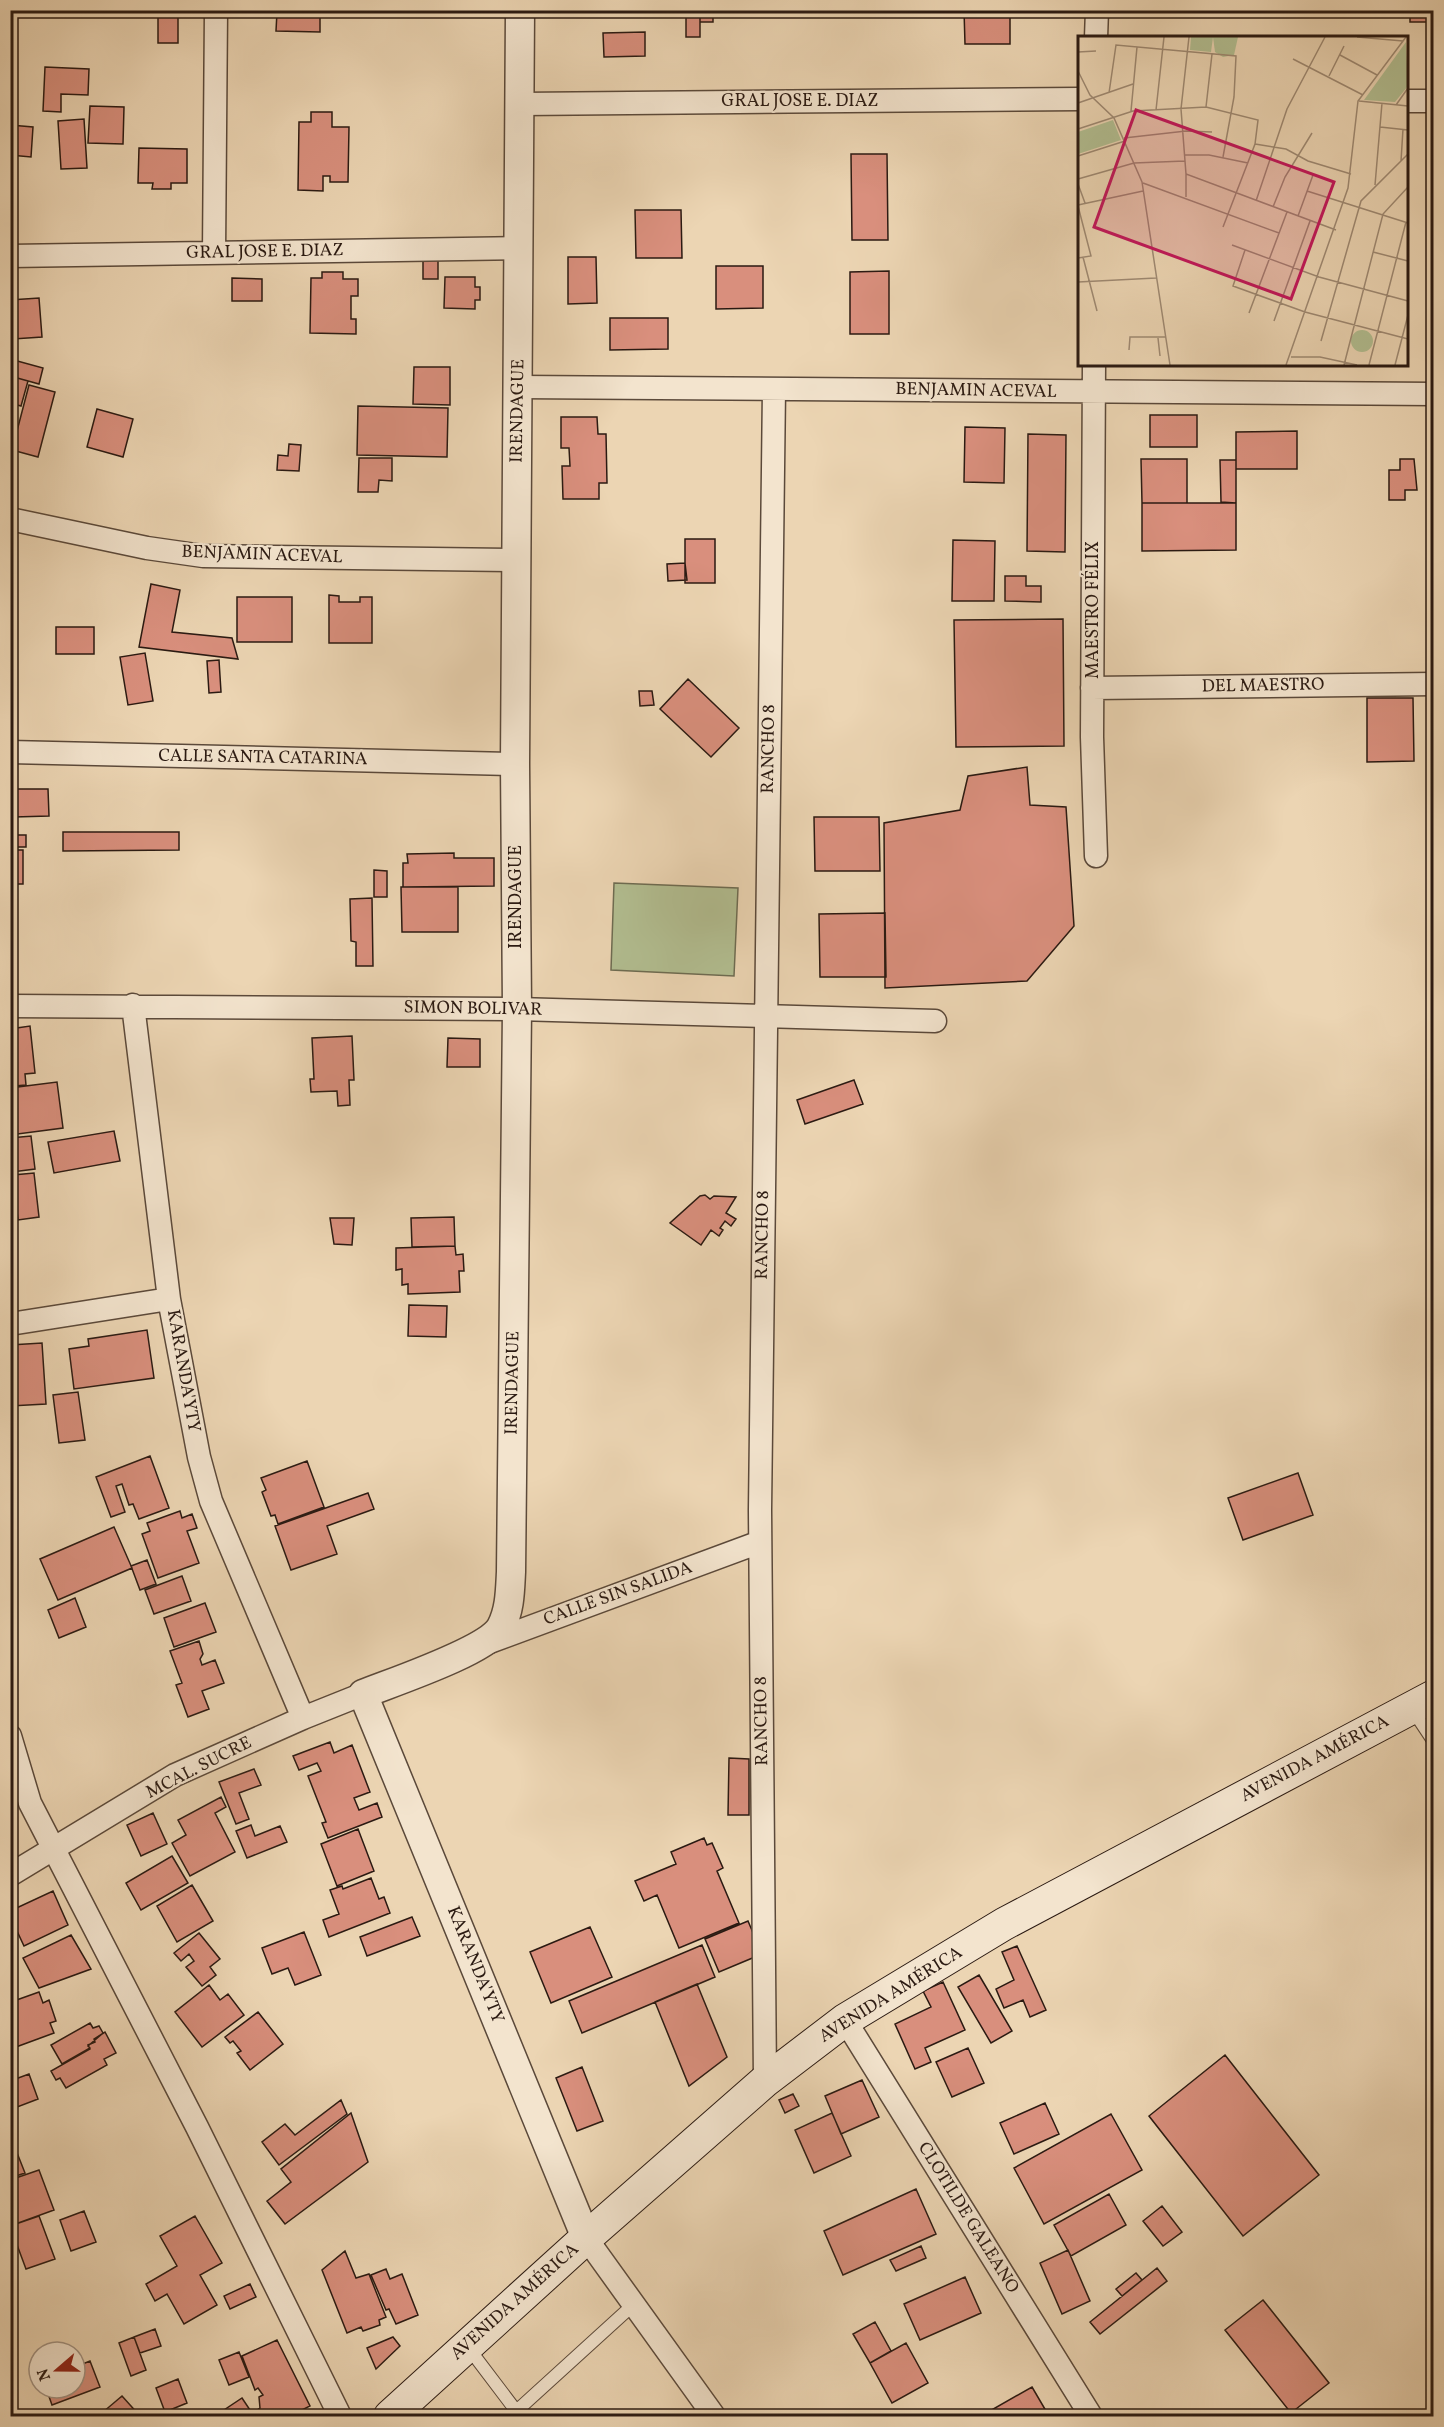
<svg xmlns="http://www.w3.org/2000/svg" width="1444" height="2427" font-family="Vollkorn,serif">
<rect width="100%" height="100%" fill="#ecd5b3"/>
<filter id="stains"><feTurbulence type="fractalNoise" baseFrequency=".00333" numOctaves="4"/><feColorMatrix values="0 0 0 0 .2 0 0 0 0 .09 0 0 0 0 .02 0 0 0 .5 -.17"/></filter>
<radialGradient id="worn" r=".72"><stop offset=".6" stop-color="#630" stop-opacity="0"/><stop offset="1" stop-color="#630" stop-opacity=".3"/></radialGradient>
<path fill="#b2be91" stroke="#6e6c52" stroke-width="1.5" d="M614,883L738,888L734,976L611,970Z"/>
<path fill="#d98f7d" stroke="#2b1a12" stroke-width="1.5" d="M158,10H178V43H158Z
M686,10H700V37H686Z
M700,10H713V22H700Z
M964,10H1010V44H965Z
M1410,10H1434V22H1410Z
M277,12L320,13V32L276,31Z
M645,32V56L604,57L603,33Z
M45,67L89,69L88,95L61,94V112L43,111Z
M90,106L124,107L123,144L88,143Z
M311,112H332V127H349L348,182H330V176H323V191L298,190L299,122H311Z
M84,119L87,168L61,169L58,121Z
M10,125L33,127L31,157L10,155Z
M139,148L187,149V183H171V189H152L153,183H138Z
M851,154H887L888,240H852Z
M635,210H681L682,258H636Z
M423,255H438V279H423Z
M568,257H596L597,303L568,304Z
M716,266H763V308L716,309Z
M889,271V334H850V272Z
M322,272H343V279H358V296H351V319H356V334L310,333L311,278H322Z
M445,277H475V287H480V300H475V309L444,308Z
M232,278L262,279V301H232Z
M39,298L42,337L13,339L10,300Z
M610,318H668V349L610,350Z
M10,359L43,368L39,384L10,376Z
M414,367H450V405L413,404Z
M10,376L28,381L21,406L10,403Z
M29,385L55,392L38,457L12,450Z
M358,406L448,408L447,457L357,455Z
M97,409L133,419L123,457L87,447Z
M1150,415H1197V447H1150Z
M561,417H597L598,434H606L607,483H599V499H563L562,466H570L569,448H561Z
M965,427L1005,428L1004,483L964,482Z
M1297,431V469H1236V432Z
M1028,434L1066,435L1065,552L1027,551Z
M289,444L301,445L299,471L277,470L278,455L288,456Z
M359,458H392V481L379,480L378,492H358Z
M1141,459H1187V503H1142Z
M1400,459H1414L1417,490H1405V500H1389V470H1400Z
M1220,460H1236V503L1221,502Z
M1142,503H1236V550L1142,551Z
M685,539H715V583H685Z
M953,540L995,541L994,601H952Z
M685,563L687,580L668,581L667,564Z
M1005,576H1026V586H1041V602L1005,601Z
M151,584L180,590L172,632L232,638L238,659L139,647Z
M329,595L339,596V602H360V597H372V643H329Z
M237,597H292V642H237Z
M1063,619L1064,746L956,747L954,620Z
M56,627H94V654H56Z
M145,653L153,701L128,705L120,657Z
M219,660L221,692L209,693L207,661Z
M688,679L739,728L711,757L660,709Z
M639,691H652L654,705L640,706Z
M1367,698H1413L1414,761L1367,762Z
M1027,767L1030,805L1066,807L1074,926L1027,981L885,988L884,823L960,810L968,776Z
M13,789H48L49,816L14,817Z
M814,817H879L880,871H815Z
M63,832H179V850L63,851Z
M10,835H26V847H10Z
M10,850H23V884H10Z
M454,853V858H494V886L403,887V863H408L407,854Z
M374,870L387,871V897H374Z
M401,887H458V932H402Z
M372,898L373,966H356V942L351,941L350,899Z
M885,913L886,977H820L819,914Z
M30,1026L35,1073L25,1074L26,1085L14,1086L10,1056V1029Z
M352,1036L354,1080H349L350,1105L338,1106L337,1091L311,1092L310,1079H314L312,1038Z
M448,1038L480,1039V1067H447Z
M854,1080L863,1104L805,1124L797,1100Z
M57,1082L63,1128L10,1135V1088Z
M114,1131L120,1161L54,1173L48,1142Z
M31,1136L35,1169L12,1172L10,1138Z
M34,1173L39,1217L18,1220L13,1175Z
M705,1195L710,1199L714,1196L736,1197L726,1213L736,1219L731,1226L725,1221L720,1228L723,1230L719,1236L711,1230L701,1245L670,1223L700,1196Z
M454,1217L455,1246L412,1247L411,1218Z
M330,1218H354L352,1245L334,1244Z
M455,1246L456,1255L463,1254L464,1271H459L460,1292L408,1294V1284L402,1285V1269L396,1270V1248Z
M409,1305L447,1306L446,1337L408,1336Z
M147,1330L154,1378L74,1389L69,1349L89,1346L88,1339Z
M42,1343L46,1404L10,1406V1345Z
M78,1392L85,1440L59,1443L53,1395Z
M150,1456L169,1508L139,1519L133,1504L129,1505L122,1484L116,1486L125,1512L111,1517L96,1477Z
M307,1461L324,1507L278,1524L275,1515L271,1516L262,1492L266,1490L261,1478Z
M1298,1473L1313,1515L1243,1540L1228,1498Z
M368,1493L374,1509L327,1526L337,1554L291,1570L275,1526Z
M180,1511L182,1518L192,1514L197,1528L187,1531L199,1563L158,1578L142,1534L150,1531L147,1523Z
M114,1527L132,1568L58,1600L40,1559Z
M147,1560L156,1584L140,1590L131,1566Z
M182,1576L191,1601L154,1614L145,1590Z
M75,1598L86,1627L59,1638L48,1610Z
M205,1603L216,1632L174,1647L164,1618Z
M199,1641L203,1654L200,1659L202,1665L215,1660L224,1683L202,1691L209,1709L188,1717L176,1685L182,1683L170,1651Z
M330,1742L334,1753L352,1745L370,1792L354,1798L359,1810L377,1803L382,1817L328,1838L322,1823L326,1822L308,1776L321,1771L317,1763L299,1770L293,1756Z
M729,1758L749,1759V1815H728Z
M254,1769L261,1785L239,1793L249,1819L236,1824L219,1782Z
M221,1797L226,1807L215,1813L235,1852L190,1876L172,1843L186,1835L178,1820Z
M153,1813L167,1844L141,1856L127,1825Z
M251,1825L255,1836L280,1826L287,1842L247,1858L236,1831Z
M358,1829L374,1871L337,1886L321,1844Z
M704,1838L707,1845L712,1843L723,1868L717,1871L739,1923L679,1948L657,1895L644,1901L635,1881L676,1864L671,1852Z
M172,1856L188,1883L141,1910L126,1883Z
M371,1878L379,1899L384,1897L390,1913L329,1937L323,1920L339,1914L330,1890L342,1886L343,1889Z
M192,1885L213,1921L177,1942L157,1906Z
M53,1891L68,1925L24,1946L10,1916V1911Z
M412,1917L420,1936L367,1956L360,1937Z
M748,1921L762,1954L719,1972L705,1939Z
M590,1927L612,1977L551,2003L530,1952Z
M304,1932L321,1975L295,1985L288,1968L272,1974L262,1948Z
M199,1933L220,1959L210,1967L216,1975L202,1986L186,1967L194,1961L189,1954L181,1961L174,1953Z
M71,1935L91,1969L39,1988L23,1958Z
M702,1945L715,1977L582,2033L569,2001Z
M1017,1946L1046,2010L1030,2017L1023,2000L1004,2008L996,1989L1014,1980L1002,1952Z
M979,1975L1012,2031L991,2043L958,1987Z
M943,1982L965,2030L925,2048L931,2062L915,2069L895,2024L931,2007L923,1991Z
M697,1984L727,2057L689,2086L655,2002Z
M209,1985L220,2000L228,1994L244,2015L202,2047L175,2012Z
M39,1992L43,2003L49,2000L56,2021L50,2023L54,2033L16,2047L10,2033V2008L13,2007L11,2002Z
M258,2012L283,2044L250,2070L237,2053L241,2051L233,2041L230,2043L225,2037Z
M90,2023L93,2028L99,2026L103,2033L88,2046L90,2048L62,2064L51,2045Z
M105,2032L116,2053L104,2059L107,2065L66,2088L60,2078L56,2080L51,2071L90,2049L88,2045L95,2042L94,2039Z
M968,2048L984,2083L952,2097L936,2062Z
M1225,2055L1319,2175L1243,2236L1149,2116Z
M582,2067L603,2121L577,2131L556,2078Z
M29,2074L38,2099L12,2109L10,2081Z
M862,2080L879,2117L841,2134L825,2096Z
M793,2094L799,2106L785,2113L779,2100Z
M341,2100L347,2114L279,2165L262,2142L285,2124L295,2135Z
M1045,2103L1059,2134L1014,2154L1000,2123Z
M351,2113L368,2162L285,2224L267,2201L291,2182L281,2169Z
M832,2113L851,2156L814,2173L795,2130Z
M1111,2114L1142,2170L1044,2224L1014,2168Z
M10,2135L25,2173L10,2178Z
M39,2170L54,2210L10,2226V2180Z
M916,2189L936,2234L843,2275L824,2231Z
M1109,2194L1126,2225L1071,2256L1054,2225Z
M1162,2206L1182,2232L1163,2246L1143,2221Z
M84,2211L96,2242L71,2251L60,2220Z
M39,2216L55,2259L26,2269L10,2226Z
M195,2216L222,2263L200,2275L217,2305L184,2324L167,2294L155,2301L146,2284L177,2266L160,2236Z
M921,2246L926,2258L896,2271L890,2260Z
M1068,2250L1090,2301L1062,2314L1040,2263Z
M345,2251L356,2278L369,2274L386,2317L379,2320L380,2325L363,2331L361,2327L347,2333L322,2270Z
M1157,2268L1167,2281L1100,2334L1090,2322Z
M386,2269L390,2279L402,2274L418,2315L396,2324L389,2309L386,2310L371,2275Z
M1136,2273L1142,2280L1122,2296L1116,2289Z
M965,2277L981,2313L920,2340L904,2304Z
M250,2284L256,2297L230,2309L224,2296Z
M1263,2300L1329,2383L1291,2413L1225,2330Z
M875,2322L891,2351L870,2363L853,2334Z
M155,2329L161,2346L140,2353L134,2337Z
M134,2337L146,2370L131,2376L119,2343Z
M393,2337L400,2346L376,2369L367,2348Z
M277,2340L310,2406L290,2416H260L257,2410L260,2408L259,2397L263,2395L258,2388L255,2390L242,2356Z
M906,2343L928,2383L892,2403L870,2363Z
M239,2352L249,2377L229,2385L219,2360Z
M90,2361L100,2387L52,2405L46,2388H75V2367Z
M178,2379L187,2403L165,2412L156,2388Z
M1032,2387L1049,2416H981Z
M122,2396L140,2416H98L109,2407Z
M242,2398L254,2416H215Z"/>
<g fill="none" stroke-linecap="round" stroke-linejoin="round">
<defs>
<path id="service" d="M1412,1709L1434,1742
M467,2346L517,2412
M511,2416L633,2305"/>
<path id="minor" d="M1096,38L1097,10
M1406,101H1434
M521,104L1080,99
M214,253L216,10
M10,256L519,248
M1094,364L1092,737L1096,856
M519,387L1434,394
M10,519L147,548L203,556L516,560
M1092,688L1434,684
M10,752L515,764
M133,1005L169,1299L199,1457L211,1501L303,1718
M10,1006L517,1009L935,1021
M10,1324L169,1299
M487,1643L760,1542
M10,1736L30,1803L197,2127L340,2416
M10,1875L175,1775L303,1718L363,1694
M845,2020L1091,2416
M765,2081L760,1510L774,389
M586,2238L714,2416"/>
<path id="tertiary" d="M520,10L515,764L517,1009L511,1572C510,1591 510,1610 501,1627C487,1651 393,1682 363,1694L586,2238"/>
<path id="secondary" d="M390,2416L586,2238L765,2081L845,2020L1004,1924L1434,1696"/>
</defs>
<use href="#service" stroke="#5b493a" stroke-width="14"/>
<use href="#minor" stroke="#5b493a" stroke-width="25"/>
<use href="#tertiary" stroke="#5b493a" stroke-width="31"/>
<use href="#secondary" stroke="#2b1a12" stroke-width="34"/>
<use href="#service" stroke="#f3e4ce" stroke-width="12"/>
<use href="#minor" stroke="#f3e4ce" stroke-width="22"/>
<use href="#tertiary" stroke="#f3e4ce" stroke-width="28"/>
<use href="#secondary" stroke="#f3e4ce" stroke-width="32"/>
</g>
<g text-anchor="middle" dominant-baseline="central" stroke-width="4.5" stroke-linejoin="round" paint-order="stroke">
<g font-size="18" fill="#2b1a12" stroke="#f3e4ce">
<text x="800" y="101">GRAL JOSE E. DIAZ</text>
<text transform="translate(265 252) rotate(-1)">GRAL JOSE E. DIAZ</text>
<text transform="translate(976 391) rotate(1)">BENJAMIN ACEVAL</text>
<text transform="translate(518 411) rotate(-89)">IRENDAGUE</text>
<text transform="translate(262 555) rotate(2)">BENJAMIN ACEVAL</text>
<text transform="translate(1093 610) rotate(-90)">MAESTRO FÉLIX</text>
<text transform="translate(1263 686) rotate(-1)">DEL MAESTRO</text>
<text transform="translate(769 749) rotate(-89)">RANCHO 8</text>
<text transform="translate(263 758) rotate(1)">CALLE SANTA CATARINA</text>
<text transform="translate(516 897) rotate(-90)">IRENDAGUE</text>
<text transform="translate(473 1009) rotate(1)">SIMON BOLIVAR</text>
<text transform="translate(763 1235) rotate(-89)">RANCHO 8</text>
<text transform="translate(183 1371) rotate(80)">KARANDA'YTY</text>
<text transform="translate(513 1383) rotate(-89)">IRENDAGUE</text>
<text transform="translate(618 1594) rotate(-20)">CALLE SIN SALIDA</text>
<text transform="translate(762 1721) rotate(-91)">RANCHO 8</text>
<text transform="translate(1315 1759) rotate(-28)">AVENIDA AMÉRICA</text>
<text transform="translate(199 1768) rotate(-27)">MCAL. SUCRE</text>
<text transform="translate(475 1965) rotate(68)">KARANDA'YTY</text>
<text transform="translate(891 1995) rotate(-32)">AVENIDA AMÉRICA</text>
<text transform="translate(968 2218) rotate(58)">CLOTILDE GALEANO</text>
<text transform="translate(515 2302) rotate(-42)">AVENIDA AMÉRICA</text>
</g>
</g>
<g transform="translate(1078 36)">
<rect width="330" height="330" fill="#ecd5b3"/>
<path d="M35,84L43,104L0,118V96Z" fill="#b2be91"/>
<path d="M135,1H160L156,19L145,21L137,16Z" fill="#b2be91"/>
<path d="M328,6L330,50L317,66L286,64Z" fill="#b2be91"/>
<path d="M113,1H135L133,16L112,14ZM273 305a11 11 0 1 1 22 0a11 11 0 1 1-22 0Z" fill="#b2be91"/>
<path fill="none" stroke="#9f8a73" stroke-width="1.5" d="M111,1L103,73L108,138L258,194M279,1L325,5M0,16L18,15M262,19L299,39M215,23L285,59M0,35L12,59L36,82L64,146L92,329M251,40L266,10M31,57L38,9L158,20L156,61L145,121M281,65L330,70M0,67L55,48M318,69L330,52M128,71L134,18M78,74L86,1M53,75L59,11M302,91L330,94M0,93L55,75L128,71L180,84L177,108L145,191M46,102L108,95L134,96M177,108L208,113L230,125L273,138M107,119H131L170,127M0,120L47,105M323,125L325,93M108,137V161M0,143L56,127L107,125M65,147L201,197M0,148L7,167M297,149L304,67M229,155L330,187M178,165L209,73L247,1M0,169L65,155M0,170L13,220L0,222M195,171L207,141L234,97M220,180L235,139M154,209L241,241L330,265M167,214L155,250L227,276L330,303M295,216L330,225M5,221L19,275M0,246L78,242M171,277L209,176M196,285L232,185M80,302L82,320M243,305L283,165L330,118M51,314L52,301H88M213,321H242L279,329M208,329L270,152L280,65L328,1M266,329L305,178L330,151M291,329L328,186M317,329L330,279"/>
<path fill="#c2185b" fill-opacity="0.15" stroke="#c2185b" stroke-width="3" d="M58,74L256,146L213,263L16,191Z"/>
<rect width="330" height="330" fill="none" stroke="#2b1a12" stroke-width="3"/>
</g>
<rect width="1444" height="2427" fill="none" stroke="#ecd5b3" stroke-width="36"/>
<rect x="12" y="12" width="1420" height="2403" fill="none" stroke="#2b1a12" stroke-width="3"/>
<rect x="18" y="18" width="1408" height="2391" fill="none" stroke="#2b1a12" stroke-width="1.5"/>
<g transform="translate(57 2370) rotate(250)"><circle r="28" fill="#f3e4ce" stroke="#a39383" stroke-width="1.5"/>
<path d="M0-4.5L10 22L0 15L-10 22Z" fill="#8f2418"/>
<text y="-9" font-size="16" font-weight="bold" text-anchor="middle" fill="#2b1a12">N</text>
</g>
<rect width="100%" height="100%" filter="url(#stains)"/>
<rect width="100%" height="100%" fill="url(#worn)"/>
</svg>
